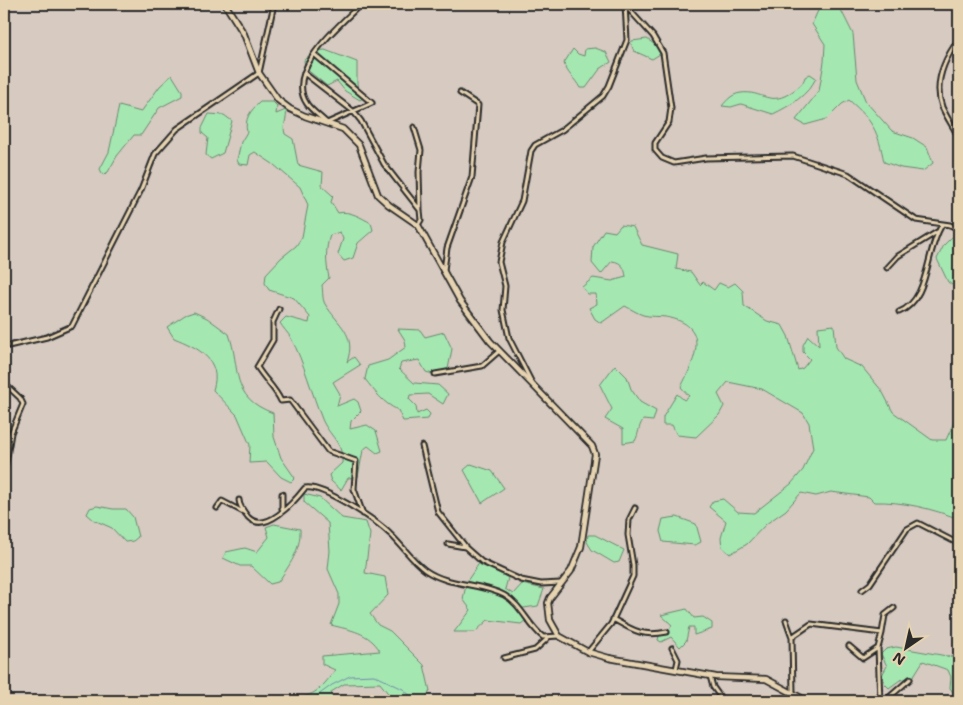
<svg xmlns="http://www.w3.org/2000/svg" width="963" height="705" font-family="'Shantell Sans',sans-serif">
<rect width="100%" height="100%" fill="#d6cac1"/>
<filter id="ink" filterUnits="userSpaceOnUse"><feTurbulence type="fractalNoise" baseFrequency=".02" numOctaves="2"/><feDisplacementMap in="SourceGraphic" scale="10" xChannelSelector="R" yChannelSelector="G"/><feConvolveMatrix kernelMatrix="1 2 1 2 8 2 1 2 1" color-interpolation-filters="sRGB"/></filter>
<g filter="url(#ink)">
<path fill="#a5e7b1" stroke="#68896e" d="M821,4H843L841,10L853,34L857,80L866,102L892,131L913,138L927,147L933,163L923,171L901,168L884,162C878,131 873,121 849,100L842,104L827,119L805,125L796,120L819,91L824,62L825,44L812,24Z
M647,39L658,47L660,54L652,59L634,51L631,44L632,41Z
M595,48L606,52L611,62L600,69L586,88H580C575,78 567,74 564,63L573,49L578,54L584,56L585,49Z
M325,50L357,62V84L363,98L360,100L345,91L337,81L327,86L305,68L304,60L314,51Z
M810,74L816,78C808,95 790,106 773,114L741,104L731,107L722,106C727,100 732,94 741,93C762,90 770,108 793,91C799,87 803,84 805,77Z
M172,75L182,91V96L159,108L141,135H134L117,156L108,172L103,175L100,169L109,152L119,106L141,112L160,86Z
M260,102H273L277,106L276,114L286,110C288,119 282,125 285,134L293,139L298,165L323,172L322,186L333,196L331,202L338,213C349,210 362,218 371,223L373,230L358,243L353,258L344,261L338,254L343,239L340,232L330,235C325,250 326,263 329,278L322,285C323,291 322,299 325,304C338,325 357,334 347,362L354,357L360,365L333,382L340,394L337,406L354,399L358,402L361,411L351,421L350,429L367,425L376,431L382,451L377,453L368,446L363,450L358,477L348,478L341,490L331,481L329,475L342,463C344,443 329,436 322,419C312,394 304,362 291,338C288,333 283,328 280,323L286,317L309,323L310,317L294,298L269,290L265,283L266,274L281,258L296,246L302,237L308,205L300,187L273,164L255,152L250,155L248,165L239,164L237,160L241,142L247,132C244,119 250,111 260,102Z
M209,114L224,115L232,121L223,153L211,159L206,155L208,138L202,133V128Z
M621,225L633,227L642,245L678,254L676,269L691,272L700,285L703,282L714,290L719,283L728,287L735,283L743,291L744,306L767,321L782,325L788,336L798,370L803,368L810,359L803,352V345L808,336L819,346L818,327L834,325L836,347L844,359L862,367L882,391L893,412L932,440H946L959,411V519C933,509 902,501 874,502L869,497L831,492L816,496L801,493L786,510L766,524L747,544L730,554L722,547L721,538L726,521L709,507L713,501L723,499L738,512L754,513L791,484L803,470L813,448L809,423L803,413L762,389L728,382L718,394L724,406L719,415L696,437L677,435L672,425H663V417L677,394L684,400L689,396L681,387C696,358 711,325 666,317C659,316 650,317 643,315C637,313 631,309 625,306L601,323L595,319L589,308L597,304L596,294H588L582,287L593,278L612,281L626,277C625,268 622,262 612,261L601,274L592,263L593,247L604,230L615,232Z
M952,237L959,239V316L956,312L958,289L948,282L937,259L944,245Z
M194,312L207,318L229,334C241,369 229,397 273,413L274,437L281,458L295,478L291,482L281,477L267,462L249,463L250,445L237,415L213,390C223,360 197,347 174,338L167,327L185,315Z
M398,329L420,330L425,337L444,332L452,349L448,369L433,374L426,372L419,360L401,363L399,369L414,383L438,385L448,394L443,404L428,394L410,395L409,399L416,406L417,414L426,410L430,414L428,419L403,421L398,410C383,403 375,392 365,379L368,366L388,360L406,347L405,340Z
M615,365L627,377L631,389L640,402L656,411L653,421L643,420C638,427 639,434 635,441L623,443V429L605,419L612,409L600,385Z
M471,464L492,471L504,488L482,503L464,470Z
M304,494L320,498L342,518L366,522L370,534L365,573L385,577L388,595L370,614L378,625L390,631L424,665L430,691L423,701H394L380,683L344,684L331,692L333,701H285L286,698C312,699 321,690 335,670L322,664V656L380,651C369,632 350,630 331,625L339,604V594L328,569L330,551L328,523L304,502Z
M97,506L113,509H126L133,517L138,537L133,541L125,542L112,528L94,520L87,514L90,508Z
M677,517L696,524L701,542L695,545L663,542L660,531L663,519Z
M274,524L300,529C301,550 289,566 278,582L270,584L251,566H240L223,558L226,552L245,548L257,552L269,537L266,527Z
M588,535H595L624,550L619,562L614,563L592,550L587,542Z
M480,562L508,578L505,589L513,594L522,584L544,589L538,606L516,609L526,620L521,624L488,620L475,632H454L471,610L463,599L467,581Z
M687,609L694,618L703,617L712,623V629L694,635V627H689L686,641L680,647L671,637L661,642L658,640L660,632L669,630L672,625L661,615Z
M896,647L958,658L959,701L950,688L951,677L948,670L923,661L913,677L900,680L889,688L885,684L882,675L887,666L881,654L886,649Z"/>
<g fill="none" stroke-linecap="round" stroke-linejoin="round">
<path stroke="#6f8da7" stroke-width="1" d="M310,701L332,685L350,676L374,675L403,689L416,701"/>
<defs>
<path id="street" d="M625,5L653,36L663,53L671,108L669,122L655,143V150L662,158L674,163L706,158L793,156L848,174L916,220L950,225L959,229
M959,39C945,58 933,82 942,107C947,118 954,128 959,138
M314,54L372,103L327,123C321,117 312,111 307,104C284,70 340,25 361,4
M304,73L353,111L361,121L384,164L420,210L421,220L418,225
M414,127L421,150L419,172L420,209
M955,226L959,218
M887,268L898,256L937,232
M444,270L447,248L472,177L478,105L460,93
M279,309L273,322V340L257,367C265,380 275,388 281,401L290,400L328,451L356,461L354,489L363,514
M899,312C930,300 925,251 942,225
M4,347L47,337L72,326L141,190L155,154L177,129L259,73L274,4
M435,374L482,366L498,352
M4,383L20,398L23,404L11,433L4,475
M532,383L509,338L503,310L505,286L499,262L503,242L522,201L531,151L535,145L562,130L603,96L609,86L627,40L625,4
M422,446L438,512L465,546
M239,500C239,506 244,512 248,517C265,535 294,502 305,488C322,484 377,521 390,534C403,546 411,560 425,570C449,587 479,582 504,595C521,604 528,625 543,637L559,636
M217,508L222,501L245,513
M282,509V494
M448,544L465,547L482,562L521,580L541,584L561,583
M862,590L870,584L907,529L918,523L959,544
M613,619C634,631 643,637 667,632
M786,620L792,637L793,693
M792,637L811,624L882,633L885,615L894,608
M849,646L863,658L878,648
M672,648L678,660L676,669
M588,652L611,624L633,576V565L628,535L629,520L635,508
M504,658L535,650L548,638
M710,676L713,687L723,701
M880,701L878,648L882,633
M885,701L910,679"/>
<path id="secondary" d="M225,4L244,34L259,73L278,100L290,109L305,116L343,129L359,145L378,195L389,205L418,225L460,301L490,341L592,446L595,454L581,547L571,571L550,598L548,603L550,620L559,636L588,652L609,658L716,677L766,679L807,701"/>
</defs>
<use href="#street" stroke="#2b2b2b" stroke-width="7"/>
<use href="#secondary" stroke="#2b2b2b" stroke-width="8"/>
<use href="#street" stroke="#e6d3b1" stroke-width="3"/>
<use href="#secondary" stroke="#e6d3b1" stroke-width="4.5"/>
</g>
</g>
<rect width="963" height="705" fill="none" stroke="#e6d3b1" stroke-width="20"/>
<rect x="10" y="10" width="943" height="685" fill="none" stroke="#2b2b2b" stroke-width="2" filter="url(#ink)"/>
<g transform="translate(906 648) rotate(214)" stroke="#e6d3b1" stroke-width="4" paint-order="stroke">
<path d="M0-4L9 19L0 12L-9 19Z" fill="#2b2b2b"/>
<text y="-8" font-size="14" font-weight="bold" text-anchor="middle" fill="#2b2b2b">N</text>
</g>
</svg>
